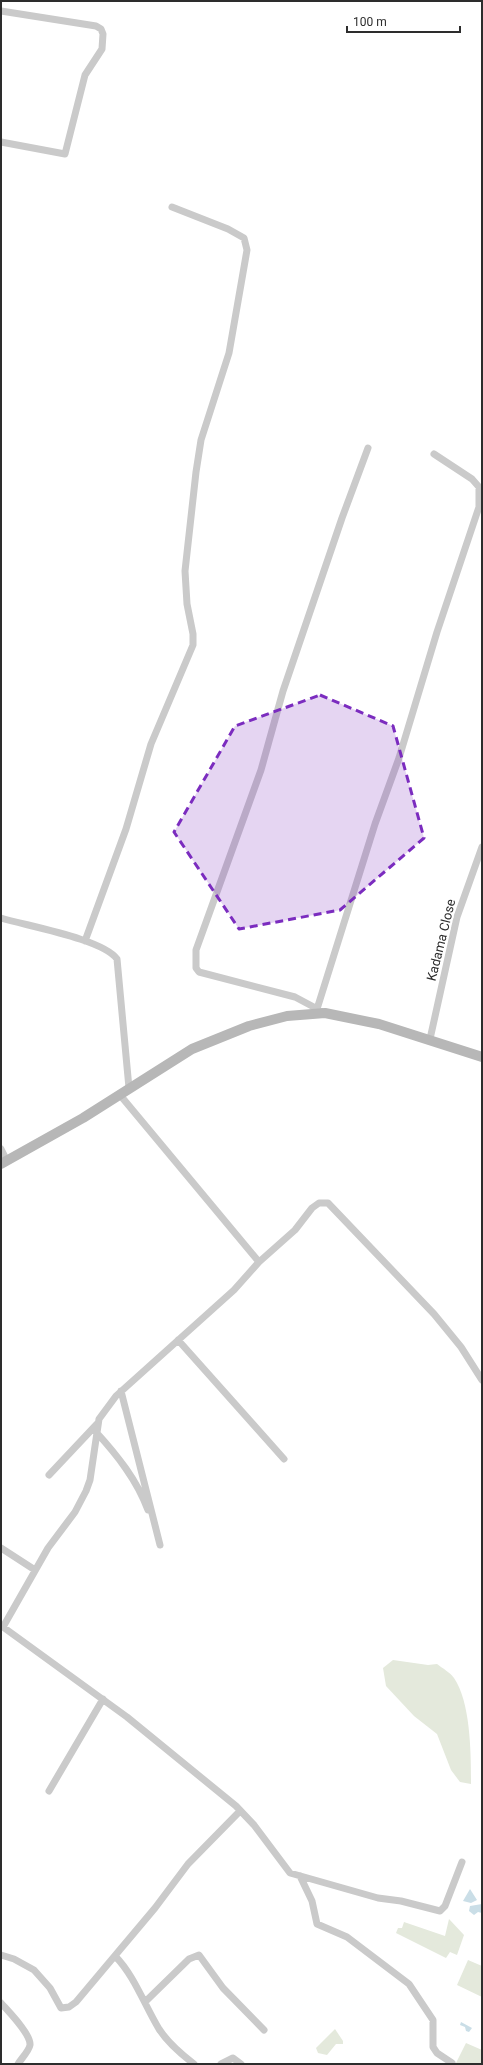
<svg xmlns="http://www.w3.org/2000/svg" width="483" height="2065" font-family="Roboto,sans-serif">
<rect width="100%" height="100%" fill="#fff"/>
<path fill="#e4e9dc" d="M393,1660L428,1665L437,1664C442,1668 451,1673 454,1678C471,1703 471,1755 471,1784L460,1782L451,1770L437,1734L414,1716L386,1686L383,1668Z
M449,1919L464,1935L457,1955L450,1952L446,1958L396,1933L398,1928H402L404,1922L445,1936Z
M468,1960L482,1966V1997L457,1985Z
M335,2029L343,2041V2044H336L327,2055L318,2053L316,2048Z
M466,2043L482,2050V2064L456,2063Z"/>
<path fill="#cadee7" d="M470,1889L477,1900L471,1903L463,1901Z
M482,1904V1913L478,1912L474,1915L469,1911L470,1906Z
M461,2022L472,2028L469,2032L466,2031L465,2027L460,2025Z"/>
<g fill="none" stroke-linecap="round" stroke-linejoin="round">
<path stroke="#cacaca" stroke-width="7" d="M1,11L96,26L101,29L103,34L102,49L85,75L65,154L1,142
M1,918C27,926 103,939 117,959L129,1088
M85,941L126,829L151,744L193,645V634L187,604L185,571L196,472L201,440L229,353L247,250L244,238L228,229L172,207
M317,1009L375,824L399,758L437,632L479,507V487L472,479L434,454
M325,1013L295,997L199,972L196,968V950L261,770L283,691L342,518L368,448
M430,1039L457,917L482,847
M120,1095L259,1262L234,1290L116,1396L99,1419L90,1480L86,1491L75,1512L48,1548L3,1627L127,1717L236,1806L254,1825L290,1873L378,1898L401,1901L440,1911L445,1906L462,1862
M1,1149L7,1161
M259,1262L295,1230L312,1208L319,1203H328L434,1314L461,1347L482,1380
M178,1340L284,1459
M121,1391L160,1545
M96,1432C117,1455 137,1480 148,1510
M49,1475L97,1424
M1,1548L35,1570
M49,1791L103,1699
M300,1876L312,1901L317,1924L347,1937L409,1984L433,2020V2047L437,2053L452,2063
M1,1955L14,1959L34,1970L50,1988L61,2008L69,2007L76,2002L155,1908L188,1864L240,1811
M115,1956C134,1975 145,2006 159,2029C168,2043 181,2054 194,2064
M146,2001L189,1959L199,1955L223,1988L264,2030
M1,2003C8,2011 31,2034 30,2045C29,2051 21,2059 18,2064
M221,2064L233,2058L241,2064"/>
<path stroke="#b7b7b7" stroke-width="10" d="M1,1164L83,1118L192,1049L249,1026L287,1016L325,1013L379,1024L482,1057"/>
</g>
<path fill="#7b2cbf" fill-opacity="0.2" stroke="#7b2cbf" stroke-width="3" stroke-dasharray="8 5" stroke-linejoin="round" d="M320,695L393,726L424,838L340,910L239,929L174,832L235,726Z"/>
<g text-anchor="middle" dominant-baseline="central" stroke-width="4" stroke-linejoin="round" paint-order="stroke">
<g font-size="13" fill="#2d2d2d" stroke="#fff">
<text transform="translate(441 940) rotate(-76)">Kadama Close</text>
</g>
</g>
<rect width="483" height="2065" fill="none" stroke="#2d2d2d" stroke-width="4"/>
<path d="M347 26v6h113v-6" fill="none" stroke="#2d2d2d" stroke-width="2"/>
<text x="353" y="26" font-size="12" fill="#2d2d2d" stroke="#ffffff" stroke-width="3" paint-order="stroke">100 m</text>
</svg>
